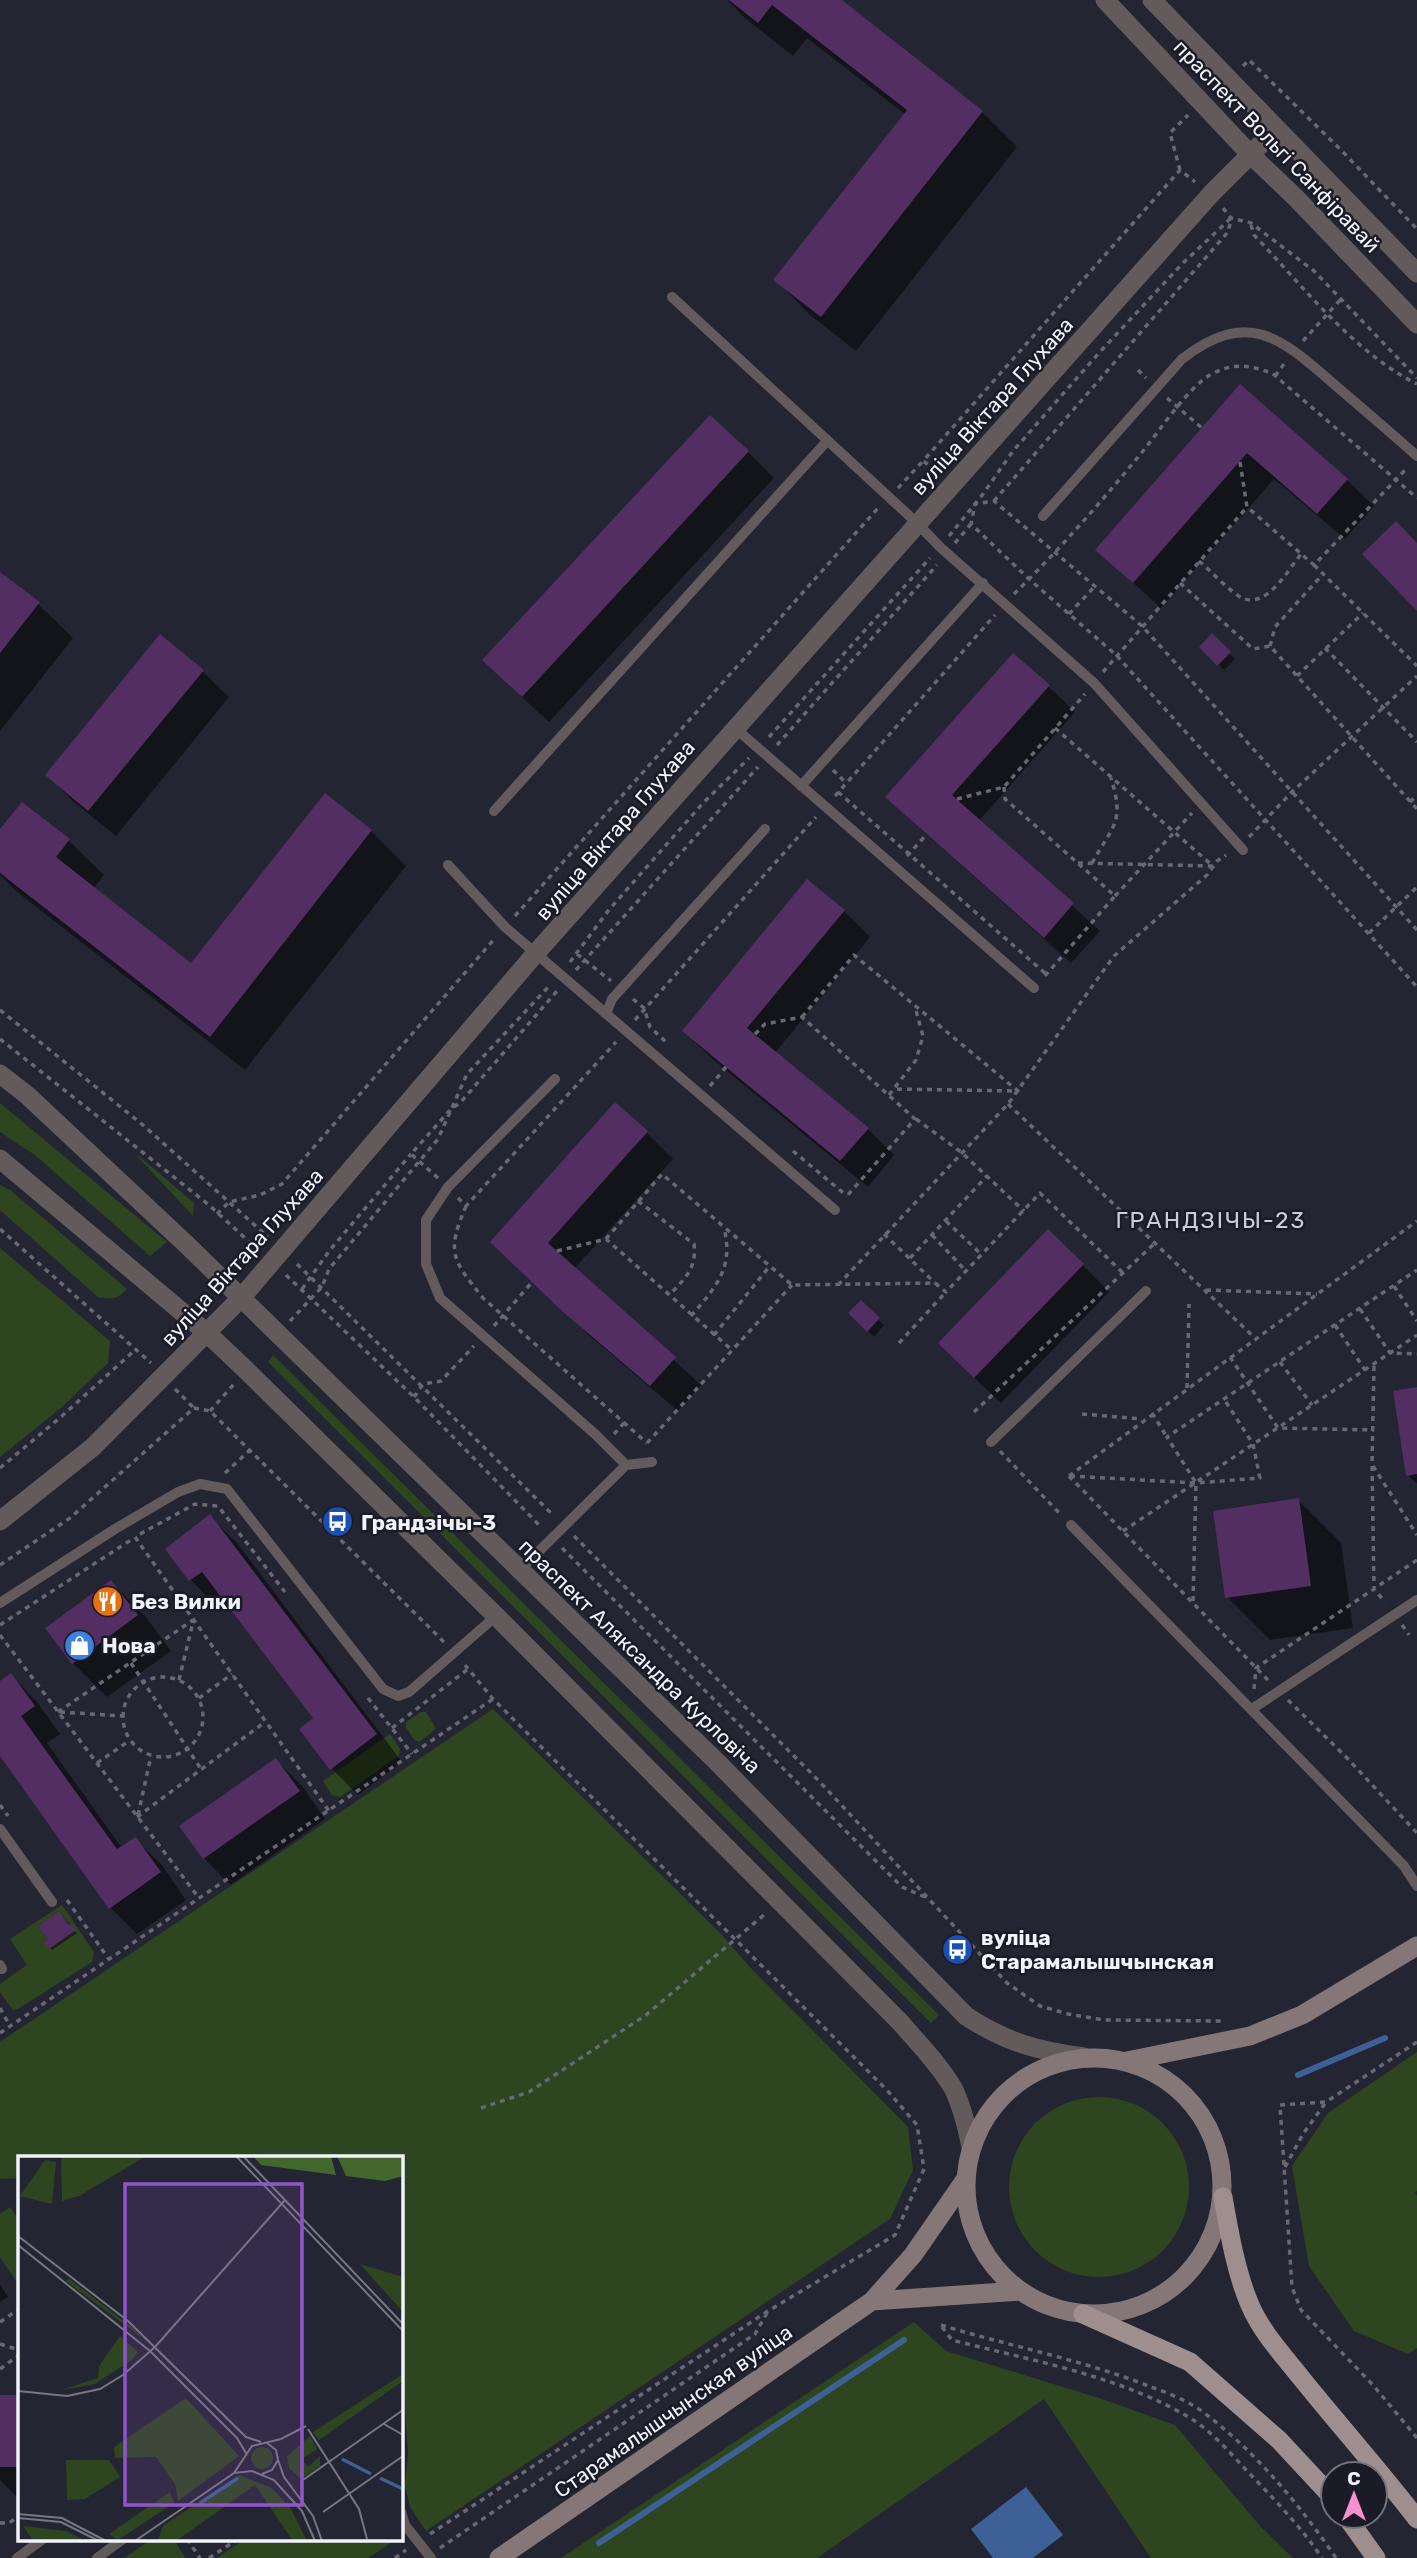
<svg xmlns="http://www.w3.org/2000/svg" width="1417" height="2558" font-family="Rubik,sans-serif">
<rect width="100%" height="100%" fill="#242532"/>
<path fill="#2d461f" fill-rule="evenodd" d="M0,1103L167,1242L150,1256L35,1155L0,1132Z
M136,1155L139,1156L194,1203L193,1216Z
M0,1185L10,1190L127,1289C117,1300 112,1299 98,1297L0,1210Z
M0,1248L110,1341L108,1363L62,1407L0,1457Z
M273,1355L939,2015L931,2023L268,1362Z
M493,1709L721,1934L746,1963L908,2127L913,2170L890,2219L426,2531L410,2507L405,2485L408,2453L404,2393L401,2388V2157H19V2178L0,2179V2042Z
M421,1712H426L435,1727V1730L419,1742L414,1740L406,1727V1722Z
M390,1734L400,1749L399,1756L340,1797L332,1795L323,1781Z
M62,1905L94,1952L92,1962L18,2009L13,2010L0,1992V1984L27,1965L10,1939ZM59,1911L75,1930L45,1942L48,1940L38,1926Z
M1417,2052V2191L1415,2192L1417,2196V2348L1408,2354L1354,2331L1309,2266L1292,2166L1328,2113Z
M1009 2187a90 90 0 1 1 180 0a90 90 0 1 1-180 0Z
M10,2207L19,2220L18,2284L0,2257V2214Z
M914,2322L946,2351L1099,2398L1175,2425L1260,2526L1293,2558H1151L1044,2399L817,2558H561Z
M152,2539H173L186,2558H124Z
M245,2539H394V2541L368,2558H217Z"/>
<path fill="#3d6097" d="M1026,2487L1063,2535L1033,2558H993L971,2529Z"/>
<path fill="#0007" d="M727,0H839L982,112L1017,147L856,351L810,315L776,280L906,115L807,38L793,56L746,19Z
M1240,387L1347,480L1374,506L1345,539L1274,479L1161,608L1097,550Z
M748,452L774,478L549,722L511,687Z
M0,574L38,604L73,638L0,731Z
M1212,636L1235,659L1224,670L1201,647Z
M202,671L229,697L116,836L74,802L47,775Z
M1048,686L1075,712L979,821L1100,931L1071,963L914,823L887,797Z
M325,796L371,831L406,866L245,1070L16,891L0,875V832L22,804L69,841L104,875L93,889L192,965Z
M844,911L870,937L775,1053L868,1129L894,1155L868,1187L710,1057L684,1031Z
M647,1133L673,1159L574,1269L701,1385L678,1411L591,1337L518,1268Z
M1083,1265L1109,1292L1001,1403L966,1370Z
M861,1302L884,1325L874,1337L850,1313Z
M1417,1389V1484L1408,1475Z
M1298,1500L1341,1543L1353,1628L1270,1640L1227,1597Z
M210,1517L237,1543L402,1762L358,1795L331,1768L316,1718L226,1600L217,1607L191,1580L167,1549Z
M111,1582L146,1617L171,1651L107,1697L73,1663Z
M11,1675L37,1702L60,1734L47,1743L122,1848L135,1839L162,1865L186,1900L137,1934L111,1908L0,1753V1683Z
M276,1760L302,1786L325,1819L230,1885L204,1858Z
M69,1927L77,1933L52,1950L50,1947Z
M0,2284L8,2297L0,2302Z
M0,2397H19V2499L0,2480Z"/>
<g fill="none" stroke-linecap="round" stroke-linejoin="round">
<path stroke="#3d6097" stroke-width="6" d="M1298,2075L1385,2038
M599,2543L904,2340"/>
</g>
<path fill="#532e63" d="M729,0H842L983,111L821,317L773,280L907,110L772,5L758,23Z
M1240,384L1348,479L1317,514L1247,453L1133,583L1095,550Z
M710,415L749,451L522,697L482,660Z
M1396,521L1417,543V611L1362,554Z
M0,572L40,602L0,653Z
M1212,633L1231,652L1217,666L1199,647Z
M160,634L204,670L88,811L45,775Z
M1013,653L1050,685L952,795L1074,903L1044,938L885,797Z
M325,793L372,830L210,1037L0,873V829L22,802L70,839L56,857L191,963Z
M807,879L845,910L747,1028L869,1128L840,1161L682,1031Z
M615,1102L648,1131L548,1243L676,1357L650,1386L562,1311L490,1242Z
M1048,1229L1084,1264L974,1378L938,1343Z
M861,1300L880,1318L867,1332L848,1313Z
M1417,1387V1474L1406,1476L1393,1391Z
M1299,1498L1311,1586L1225,1598L1213,1511Z
M210,1514L377,1734L330,1770L299,1729L313,1718L202,1572L189,1581L165,1549Z
M111,1580L138,1615L72,1664L45,1628Z
M11,1673L35,1706L21,1716L117,1849L136,1837L161,1872L109,1909L0,1756V1681Z
M276,1758L300,1791L203,1859L179,1826Z
M59,1911L69,1925L71,1924L76,1930L49,1949L44,1942L48,1940L38,1926Z
M0,2395H19V2467H0Z"/>
<g fill="none" stroke-linecap="round" stroke-linejoin="round">
<path stroke="#676874" stroke-width="3.5" stroke-dasharray="5 5" stroke-linecap="butt" d="M1243,66L1249,60L1340,149L1417,229
M1180,170L1170,133L1188,115
M1223,208L1231,218L1251,223L1314,271L1417,378
M1251,225L1254,235C1303,286 1353,352 1417,384
M1303,341L1341,299
M1138,370L1146,378
M1275,376L1284,364
M1167,398L1202,428
M1240,462L1247,507L1314,565L1408,467
M936,470L923,461L1180,170L1195,182
M898,488L923,461
M994,501L1228,232L1231,220
M949,536L983,494L1013,451L1098,354L1182,264L1231,218
M955,543L971,524
M1199,561C1211,571 1229,591 1242,598C1267,609 1288,570 1301,554
M1314,565L1417,666
M1180,583L1253,649L1270,646L1417,809
M1014,594C1060,549 1103,500 1143,451C1160,430 1188,388 1210,375C1234,362 1247,365 1272,373L1417,498
M1069,614L1096,585
M1270,646L1275,627L1323,574
M1325,648L1417,742
M1103,672L1247,507
M1297,676L1363,613
M1055,728L1213,866L1078,863
M769,737L930,558
M777,745L937,565
M833,770L846,783
M1004,787L1005,799L1115,896L1044,977
M838,792L1046,974
M835,796L995,615
M957,799L1004,787L1085,694
M1410,802L1417,795
M1249,837L1292,792L1417,676
M907,856L927,834
M1092,863C1113,825 1125,823 1111,778
M1115,896L1192,813
M515,916L878,508
M1417,930L1142,626L994,501L975,504L971,524L1029,579L1116,655L1417,987
M1369,933L1417,887
M577,954L611,981
M570,962L608,911L703,803L749,758
M576,970L758,767
M633,999L644,1008L650,1027L668,1044
M0,1010L143,1125L268,1237
M802,1017L854,955L1018,1091L893,1089
M635,1020L816,817
M755,1034L765,1024L802,1017L915,1119L846,1197
M0,1039L209,1205L257,1249
M710,1086L726,1067
M889,1095L916,1060L923,1036L915,1007
M1008,1104L1256,1339
M916,1119L961,1152L1024,1211
M793,1151L847,1196
M438,1178L411,1154L452,1108L460,1103L557,991
M458,1198L466,1206L616,1042
M638,1201L694,1244C697,1268 685,1279 669,1295
M466,1206C446,1253 452,1259 483,1298L647,1443
M217,1214L229,1202L260,1195L282,1184L496,937
M946,1221L982,1255
M0,1229L151,1363
M884,1234L935,1283
M932,1235L966,1271
M606,1239L662,1174L792,1285L935,1283L946,1292L1040,1193L1123,1273
M557,1251L606,1239L733,1351
M910,1258L987,1176
M297,1264L554,1516
M286,1275L414,1397L542,1528
M838,1285L1008,1104L1114,956L1207,875L1217,861L1226,855
M1394,1286L1417,1321
M302,1289L330,1250L411,1154
M1206,1290L1317,1294
M1360,1309L1390,1353L1417,1354
M691,1316C716,1287 734,1268 724,1228
M290,1321L322,1287L329,1269L438,1139L467,1074L551,984
M1335,1325L1365,1370
M494,1326L533,1281
M714,1335L769,1267
M899,1343L946,1292
M1230,1357L1278,1428L1374,1430
M1280,1362L1312,1405
M1374,1366L1372,1464L1374,1589L1385,1602
M1187,1388L1189,1304
M175,1389L194,1408
M414,1397L423,1384L441,1381L474,1346
M210,1411L234,1384
M974,1412L1154,1244
M1152,1413L1167,1437
M1082,1414L1142,1419
M614,1434L624,1423
M647,1443L792,1285
M1000,1451L1062,1516
M1373,1466L1417,1535
M0,1468L62,1416L135,1350
M225,1473L250,1450
M1069,1476L1268,1680
M1069,1476L1417,1221
M1070,1476L1196,1483L1260,1478L1253,1444L1224,1399
M1123,1531L1417,1335
M140,1534L195,1504L218,1506L285,1592
M574,1536L819,1781L1007,1983L1040,2006L1068,2014L1104,2020L1222,2021
M135,1537L329,1811
M562,1548L902,1887L927,1898
M0,1565L70,1518L194,1408L210,1411L445,1643
M1193,1601L1196,1483L1167,1437L1417,1270
M0,1625L134,1538
M1402,1625L1409,1635
M0,1635L199,1898
M131,1663L201,1769
M123 1717a40 40 0 1 1 80 0a40 40 0 1 1-80 0Z
M179,1680L193,1622
M1254,1689L1256,1668L1417,1560
M199,1698L232,1674
M368,1698L412,1754
M1288,1700L1348,1759L1417,1833
M58,1712L193,1620
M60,1712L122,1716
M392,1728L468,1669
M97,1763L129,1741
M0,1805L8,1816
M138,1815L151,1756
M137,1817L265,1722
M67,1900L108,1958
M0,2008L10,2026
M0,2033L493,1699
M1417,2042L1326,2102L1280,2105L1292,2287L1301,2310L1373,2385L1417,2438
M481,2108L529,2092L646,2015L765,1914
M1285,2167L1303,2134L1326,2102
M0,2322L19,2309
M941,2325C1009,2346 1079,2359 1146,2385C1165,2392 1187,2400 1203,2412C1255,2451 1300,2505 1336,2558
M942,2327L952,2340C1029,2360 1121,2376 1190,2418C1213,2432 1231,2454 1249,2473C1275,2500 1301,2527 1322,2558
M0,2344L19,2350
M0,2369L19,2355
M0,2523H9L19,2516
M430,2534L768,2311L895,2235L924,2169L917,2125L887,2090L493,1699L465,1665
M187,2539L200,2558
M440,2548L755,2334L767,2313
M209,2558L238,2539
M395,2558L406,2550"/>
<path stroke="#635a5b" stroke-width="10" d="M672,297L917,523L940,547L1094,683L1243,850
M1043,516L1182,359C1249,307 1282,339 1335,385C1363,409 1390,432 1417,456
M735,728L1034,988
M801,786L983,583
M494,811L827,441
M448,865L505,927L835,1210
M606,1014L612,999L765,829
M555,1079L448,1187L426,1220V1264L440,1298L595,1434L626,1465L652,1462
M991,1442L1146,1291
M1071,1525L1404,1866L1417,1886
M520,1570L626,1465
M0,1603L115,1529L178,1492L200,1484L227,1489L383,1689L398,1696L409,1692L496,1616
M1252,1709L1417,1600
M0,1829L52,1902
M0,1965L2,1969
M401,2512L405,2525L431,2558
M17,2558L43,2539
M97,2558L123,2539"/>
<path stroke="#635a5b" stroke-width="19" d="M1105,0L1250,154L1295,197L1417,324
M1152,0L1417,273
M0,1074L27,1095L187,1245L718,1763L966,2016C1005,2042 1038,2051 1084,2057
M0,1159L207,1333L246,1370L496,1616L900,2022C918,2043 939,2064 953,2088C962,2106 967,2127 971,2147
M0,1521L93,1447L241,1298L536,953L1211,194L1275,130"/>
<path stroke="#857778" stroke-width="19" d="M966 2186a128 128 0 1 1 256 0a128 128 0 1 1-256 0Z
M1127,2061L1250,2036L1302,2015L1417,1946
M872,2301L1020,2291
M499,2558L872,2301L913,2255L965,2180"/>
<path stroke="#9f8e8e" stroke-width="19" d="M1223,2197C1229,2231 1236,2273 1250,2305C1262,2333 1284,2356 1302,2379C1340,2426 1380,2471 1417,2519
M1083,2314L1190,2362L1279,2440L1333,2498
M1346,2516L1376,2558"/>
</g>
<defs>
<symbol id="bus-disc" viewBox="-11 -11 22 22"><circle r="9.5" fill="#1a4fb4" stroke="#1b1b28"/><path d="M-5-6H5V4H4V6H2V4H-2V6H-4V4H-5ZM-3.5-4V0h7V-4ZM-3.5 1.2v1.5H-2V1.2ZM2 1.2v1.5H3.5V1.2Z" fill="#fff"/></symbol>
<symbol id="restaurant-disc" viewBox="-11 -11 22 22"><circle r="9.5" fill="#e8710a" stroke="#1b1b28"/><path d="M-5-6h1v4h1v-4h1v4h1v-4h1v5L-1.5 .5V6h-2V.5L-5-1ZM5-6V6H3V1.5H1.5Q1.5-4 5-6Z" fill="#fff"/></symbol>
<symbol id="shop-disc" viewBox="-11 -11 22 22"><circle r="9.5" fill="#3f7fe0" stroke="#1b1b28"/><path d="M-5-2.5h2.3a2.7 3.5 0 0 1 5.4 0H5L5.5 6h-11ZM-1.5-2.5h3a1.5 2.3 0 0 0-3 0Z" fill="#fff"/></symbol>
</defs>
<g fill-rule="evenodd">
<use href="#bus-disc" x="320" y="1504" width="35" height="35"/>
<use href="#restaurant-disc" x="90" y="1584" width="35" height="35"/>
<use href="#shop-disc" x="62" y="1628" width="35" height="35"/>
<use href="#bus-disc" x="940" y="1932" width="35" height="35"/>
</g>
<g text-anchor="middle" dominant-baseline="central" stroke-width="5" stroke-linejoin="round" paint-order="stroke">
<g font-size="21" fill="#f1f2fb" stroke="#1b1b28">
<text transform="translate(1277 146) rotate(46)">праспект Вольгі Санфіравай</text>
<text transform="translate(992 406) rotate(-48)">вуліца Віктара Глухава</text>
<text transform="translate(615 830) rotate(-49)">вуліца Віктара Глухава</text>
<text transform="translate(242 1257) rotate(-48)">вуліца Віктара Глухава</text>
<text transform="translate(640 1656) rotate(44)">праспект Аляксандра Курловіча</text>
<text transform="translate(673 2411) rotate(-35)">Старамалышчынская вуліца</text>
</g>
<g font-size="21" font-weight="bold" fill="#f1f2fb" stroke="#1b1b28" text-anchor="start">
<text x="361" y="1522">Грандзічы-3</text>
<text x="131" y="1601">Без Вилки</text>
<text x="102" y="1645">Нова</text>
<text x="981" y="1937">вуліца<tspan x="981" dy="24">Старамалышчынская</tspan></text>
</g>
<g font-size="23" letter-spacing="2" fill="#cacbdd" stroke="#1b1b28">
<text x="1211" y="1220">ГРАНДЗІЧЫ-23</text>
</g>
</g>
<g transform="translate(18 2156)">
<rect width="385" height="385" fill="#242532"/>
<path d="M43,0H128L61,40L44,45ZM27,4L38,6L34,48L2,40ZM342,108L385,121V156ZM51,123L111,169L127,184L48,125ZM102,180L120,196L114,204L77,228L43,234L80,222L81,210ZM385,218V225L301,284L295,276ZM168,242L221,300L160,345L157,328L138,301L97,302L96,291ZM292,280L299,293L284,303L290,311L302,300V310L283,323L271,312L269,300ZM233 302a11 11 0 1 1 22 0a11 11 0 1 1-22 0ZM48,304H91L102,321L67,343L49,344ZM221,319L254,332L273,353L289,385H275L237,329L158,385H140L145,370ZM152,336L156,347L100,384L91,378ZM5,370L48,375L68,385H15Z" fill="#2d461f"/>
<path d="M235,0H313L318,19L243,9ZM319,0H385V20L367,25L328,20Z" fill="#41672c"/>
<path fill="none" stroke="#3d6097" stroke-width="3.5" d="M324,303L353,318M362,322L385,333M182,347L220,322"/>
<path fill="none" stroke="#767782" stroke-width="2" d="M218,0L385,175M225,0L385,168M0,80L110,165L228,281L243,286M0,89L132,195L219,282L228,297M0,235L49,240L82,233L105,219L137,191L267,44M366,268L385,279M290,273L341,353L349,383M260,304L266,321L295,360L304,385M216,317L234,315L256,324L284,355L297,385M244,318L254,314L260,304L258,294L249,287M285,324L385,254M305,356L385,300M0,358L44,362L88,385M0,362L43,366L81,385M117,385L216,317L234,290L263,283L288,270M343,385H378"/>
<path fill="#9354cb" fill-opacity="0.15" stroke="#9354cb" stroke-width="3.5" d="M107,28H284V349H107Z"/>
<rect width="385" height="385" fill="none" stroke="#f1f2fb" stroke-width="3.5"/>
</g>
<g transform="translate(1354 2495)"><circle r="33" fill="#1b1b28" stroke="#71717c" stroke-width="2"/>
<path d="M0-5L12 26L0 18L-12 26Z" fill="#f690cf"/>
<text y="-10" font-size="19" font-weight="bold" text-anchor="middle" fill="#f1f2fb">С</text>
</g>
</svg>
